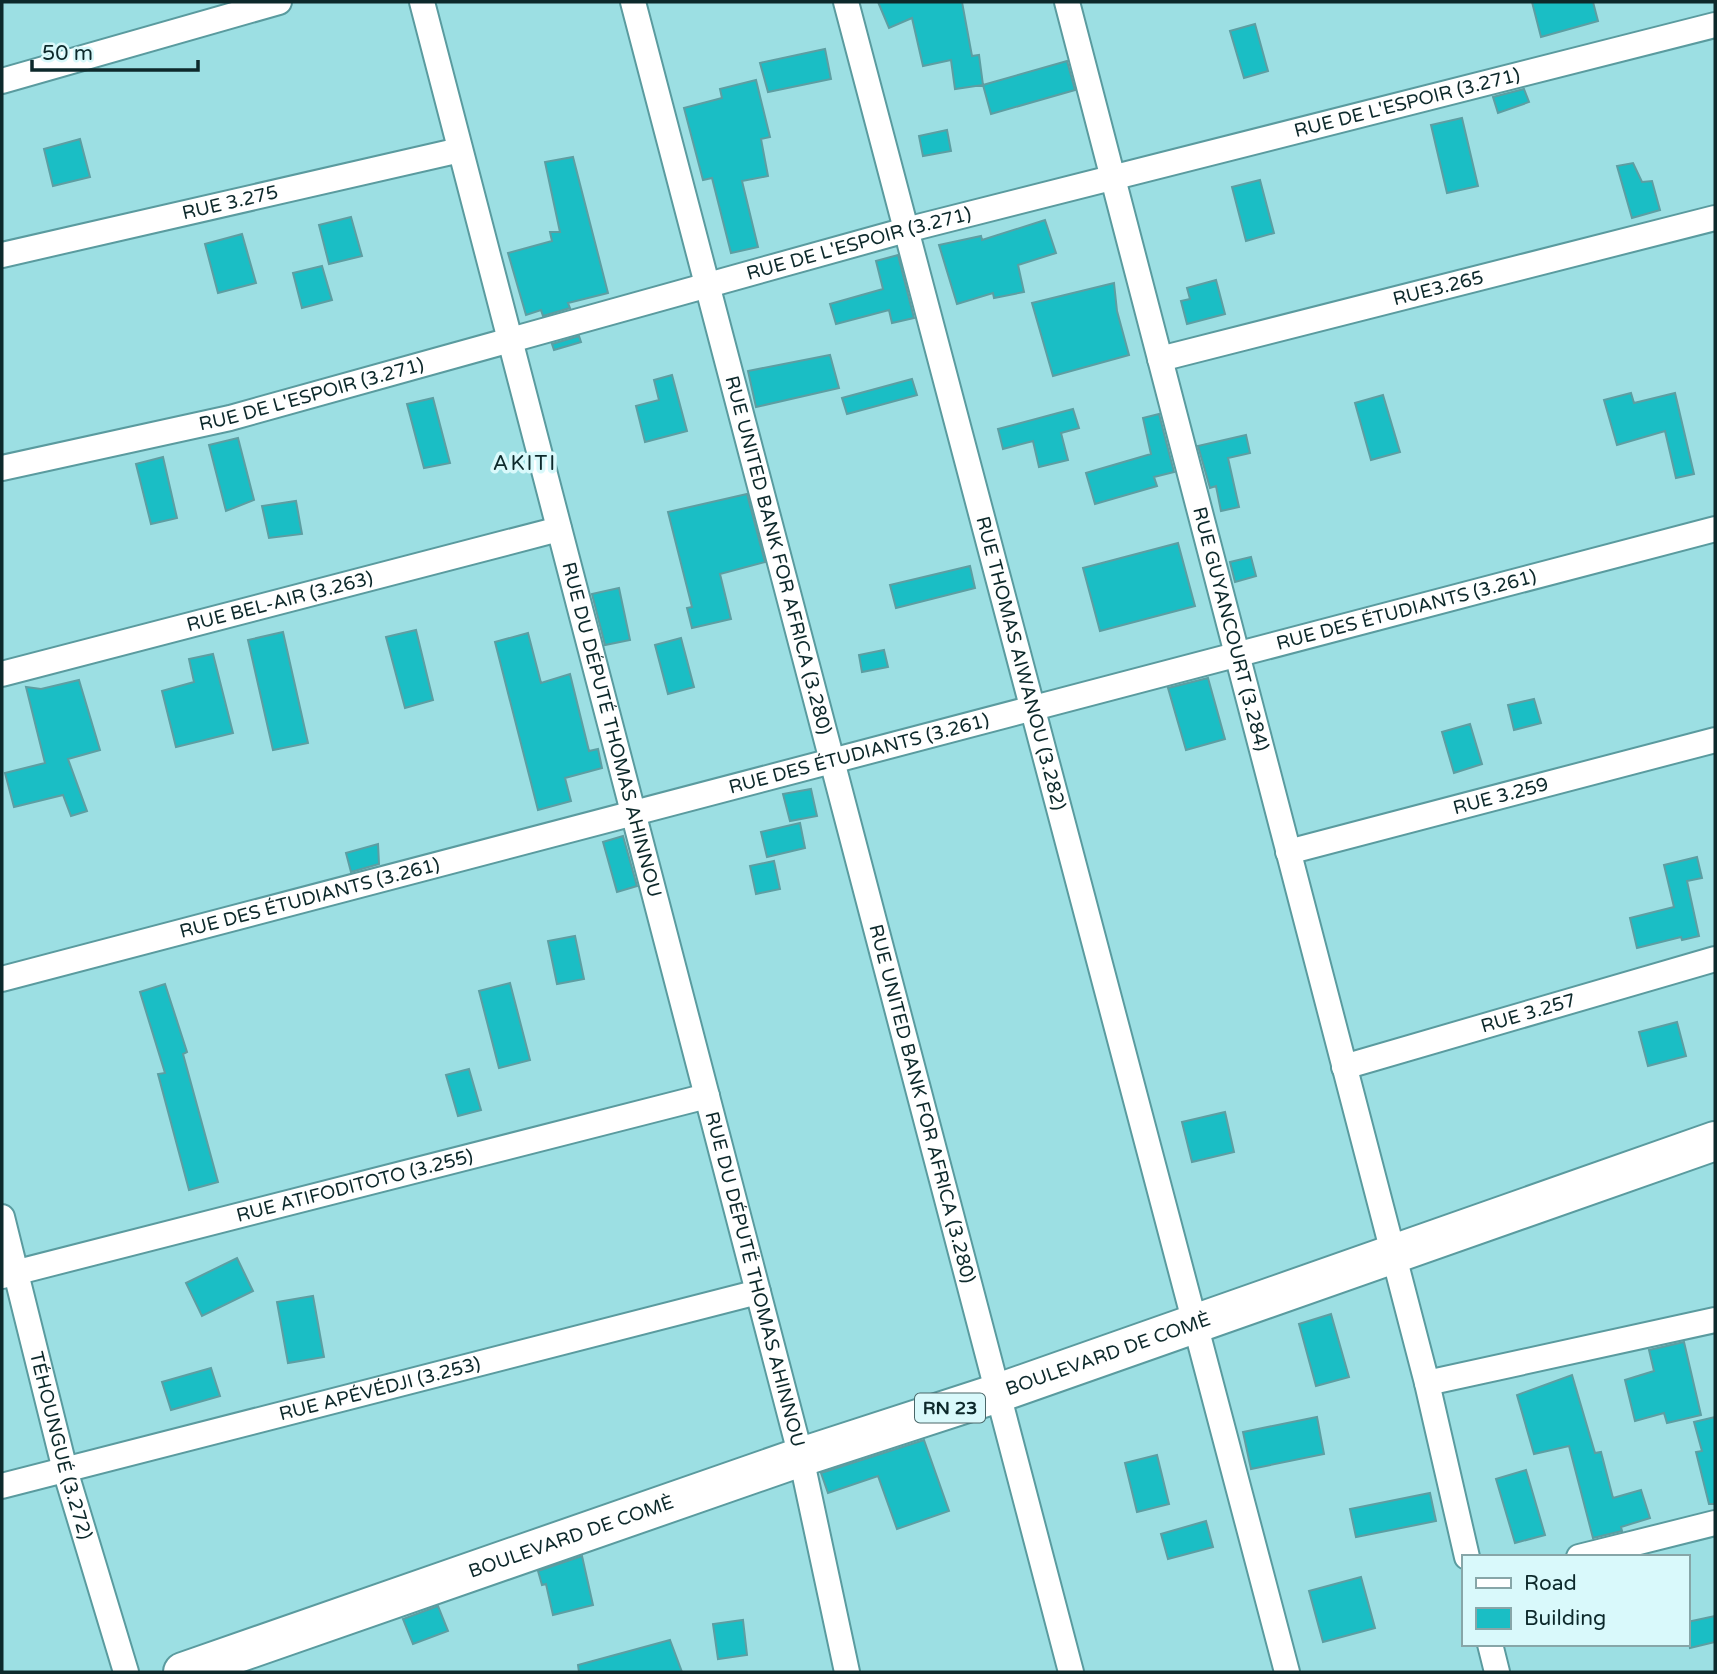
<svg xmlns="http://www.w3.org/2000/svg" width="1717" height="1674" font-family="'Varela Round',sans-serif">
<rect width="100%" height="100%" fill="#9cdfe3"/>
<path fill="#1abec5" stroke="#5d9ea2" stroke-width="2" d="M878,2H962L972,56L979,55L983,85L955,89L951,60L923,66L912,18L889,28Z
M1532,2H1593L1598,21L1541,37Z
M1255,24L1268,71L1244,78L1230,31Z
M825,49L831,79L768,92L760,63Z
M1067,61L1075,90L991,114L983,85Z
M756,80L770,137L761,139L768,176L742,181L758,247L731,253L712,178L703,180L684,108L722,98L720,89Z
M1524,89L1529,102L1498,113L1493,97Z
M1462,118L1478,186L1447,193L1431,125Z
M947,130L951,151L923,156L919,136Z
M80,139L90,177L53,186L44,149Z
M573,157L608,293L568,303L570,308L543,316L541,310L526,315L508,253L552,241L550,232H560L545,162Z
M1633,163L1642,182L1652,181L1660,210L1632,218L1617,166Z
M1260,180L1274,233L1246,241L1232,187Z
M351,217L362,256L329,264L319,225Z
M1045,220L1056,253L1018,265L1024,292L994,298L993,293L957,304L939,245L981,236L982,240Z
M242,234L256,283L218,293L205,244Z
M898,255L914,318L892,323L889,310L836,324L830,304L883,289L876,261Z
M322,266L332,300L302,308L293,273Z
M1216,280L1225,314L1187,324L1181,301L1190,299L1187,288Z
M1114,283L1117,311L1129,355L1053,376L1032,303Z
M579,336L581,342L554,350L552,344Z
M830,355L839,388L756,407L748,371Z
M672,375L687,431L645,442L636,406L659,400L654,380Z
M912,379L917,395L847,414L842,398Z
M1631,393L1634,403L1675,393L1694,474L1676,478L1665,431L1617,445L1604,400Z
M1383,395L1400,452L1371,460L1355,403Z
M433,398L450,463L424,468L407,404Z
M1073,409L1079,428L1061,433L1068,460L1039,467L1033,441L1003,449L998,429Z
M1159,414L1174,472L1154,477L1157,486L1095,504L1086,473L1151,454L1143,418Z
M1246,435L1250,453L1228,458L1239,507L1221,511L1216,486L1210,488L1198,446Z
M238,438L254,500L226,511L209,445Z
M163,457L177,518L151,524L136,464Z
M747,494L765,562L720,574L731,619L692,628L687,608L692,607L668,512Z
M296,501L302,534L269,538L262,506Z
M1178,543L1195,606L1100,631L1083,568Z
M1251,557L1256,576L1235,582L1230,562Z
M970,566L975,588L896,608L890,585Z
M619,588L630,640L605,645L592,594Z
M416,630L433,700L405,708L386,637Z
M283,632L308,743L273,750L248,640Z
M528,633L541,683L570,674L589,751L598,749L602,768L565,778L571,801L538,810L495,642Z
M681,638L694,687L668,694L655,645Z
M884,650L888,667L862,672L859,655Z
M213,654L233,733L176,747L162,691L194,682L189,659Z
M1208,678L1225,739L1186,750L1168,688Z
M79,680L100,750L68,759L87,811L71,816L63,795L14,807L5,773L45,763L26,687L41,689Z
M1534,699L1541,723L1514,730L1508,705Z
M1470,724L1482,764L1454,773L1442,732Z
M811,789L817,816L790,821L783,794Z
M800,823L805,848L767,857L761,832Z
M623,836L637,886L617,892L603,842Z
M378,844L379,864L351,872L346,853Z
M1697,857L1702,878L1687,881L1699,936L1682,940L1681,937L1637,948L1630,918L1674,907L1664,865Z
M774,861L780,889L756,894L750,866Z
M575,936L584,979L557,984L548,941Z
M510,983L530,1060L499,1068L479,991Z
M165,984L187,1052L183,1054L218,1182L189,1190L158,1074L165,1073L140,992Z
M1677,1022L1686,1056L1648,1066L1639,1032Z
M469,1069L481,1110L458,1116L446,1075Z
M1225,1112L1234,1152L1192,1162L1182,1122Z
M237,1258L253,1291L202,1316L186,1283Z
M313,1296L324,1357L288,1363L277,1302Z
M1331,1314L1349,1377L1316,1386L1299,1324Z
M1684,1342L1701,1415L1667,1423L1664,1413L1635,1421L1625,1380L1654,1371L1649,1350Z
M211,1368L220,1396L171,1410L162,1382Z
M1572,1375L1595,1453L1601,1452L1613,1498L1641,1490L1650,1518L1621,1527L1622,1531L1593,1538L1569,1446L1534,1454L1517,1395Z
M1317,1417L1324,1454L1251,1469L1243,1432Z
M1715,1417V1504H1709L1696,1452L1702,1451L1694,1422Z
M924,1440L949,1511L897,1529L878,1476L828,1493L821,1473Z
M1157,1455L1169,1504L1137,1512L1125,1463Z
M1526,1470L1545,1535L1515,1543L1496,1479Z
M1430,1493L1436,1521L1356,1537L1350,1509Z
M1206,1521L1213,1547L1168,1559L1161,1534Z
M582,1556L593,1605L553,1615L546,1584L542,1585L538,1571Z
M1361,1577L1375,1628L1323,1642L1309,1591Z
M438,1606L448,1631L413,1644L403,1619Z
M1715,1616V1642L1690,1648L1687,1622Z
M743,1620L747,1655L718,1659L713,1624Z
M670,1640L682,1672H579L578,1665Z"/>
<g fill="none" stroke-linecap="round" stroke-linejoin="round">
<defs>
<g id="minor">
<path id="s1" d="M422,2L801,1457L847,1672"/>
<path id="s2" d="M633,2L1071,1672"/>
<path id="s3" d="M846,2L1287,1672"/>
<path id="s4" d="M1067,2L1427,1383L1467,1557"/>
<path d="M2,81L279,2"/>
<path id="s5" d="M2,255L460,150"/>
<path id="s6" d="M1160,359L1715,218"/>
<path id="s7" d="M2,468L230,418L906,230L1715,25"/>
<path id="s8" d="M2,674L559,529"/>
<path id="s9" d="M1288,852L1715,740"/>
<path id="s10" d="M2,979L1715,529"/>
<path id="s11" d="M1344,1067L1715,959"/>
<path id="s12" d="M2,1217L65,1470L126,1672"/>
<path id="s13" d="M2,1276L707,1096"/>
<path d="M1427,1383L1715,1320"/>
<path id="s14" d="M2,1486L758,1292"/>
<path d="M1579,1557L1715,1523"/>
<path d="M1490,1644L1497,1672"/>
</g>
<g id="primary">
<path id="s15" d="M183,1672L801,1457L998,1393L1715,1141"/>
</g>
</defs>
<use href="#minor" stroke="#5a9b9f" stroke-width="28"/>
<use href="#primary" stroke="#5a9b9f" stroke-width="42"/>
<use href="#minor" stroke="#fff" stroke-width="24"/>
<use href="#primary" stroke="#fff" stroke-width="38"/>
</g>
<g text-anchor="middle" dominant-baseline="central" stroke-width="7" stroke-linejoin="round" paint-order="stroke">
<rect fill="#d9f9fb" stroke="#4a6769" stroke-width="2" x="915" y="1393.5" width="70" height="29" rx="5"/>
<g font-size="18" font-weight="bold" fill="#0d292b">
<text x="950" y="1408">RN 23</text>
</g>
<g font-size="19" fill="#0d292b" stroke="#d9f9fb">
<text stroke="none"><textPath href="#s7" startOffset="1452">RUE DE L'ESPOIR (3.271)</textPath></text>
<text stroke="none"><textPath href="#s5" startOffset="234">RUE 3.275</textPath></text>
<text stroke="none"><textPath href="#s7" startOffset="886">RUE DE L'ESPOIR (3.271)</textPath></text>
<text stroke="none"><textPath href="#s6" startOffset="287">RUE3.265</textPath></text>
<text stroke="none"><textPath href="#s7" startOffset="318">RUE DE L'ESPOIR (3.271)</textPath></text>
<text stroke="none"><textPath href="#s2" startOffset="572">RUE UNITED BANK FOR AFRICA (3.280)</textPath></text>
<text stroke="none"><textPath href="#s8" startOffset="287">RUE BEL-AIR (3.263)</textPath></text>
<text stroke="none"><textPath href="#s10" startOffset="1452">RUE DES ÉTUDIANTS (3.261)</textPath></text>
<text stroke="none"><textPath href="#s4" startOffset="648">RUE GUYANCOURT (3.284)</textPath></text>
<text stroke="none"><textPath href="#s3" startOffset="684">RUE THOMAS AIWANOU (3.282)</textPath></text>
<text stroke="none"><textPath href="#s1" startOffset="752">RUE DU DÉPUTÉ THOMAS AHINNOU</textPath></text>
<text stroke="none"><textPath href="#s10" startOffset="886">RUE DES ÉTUDIANTS (3.261)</textPath></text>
<text stroke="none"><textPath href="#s9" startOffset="220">RUE 3.259</textPath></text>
<text stroke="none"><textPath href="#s10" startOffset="318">RUE DES ÉTUDIANTS (3.261)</textPath></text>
<text stroke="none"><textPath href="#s11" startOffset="192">RUE 3.257</textPath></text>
<text stroke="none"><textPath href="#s2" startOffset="1139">RUE UNITED BANK FOR AFRICA (3.280)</textPath></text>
<text stroke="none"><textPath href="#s13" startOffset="364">RUE ATIFODITOTO (3.255)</textPath></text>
<text stroke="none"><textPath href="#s1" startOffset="1320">RUE DU DÉPUTÉ THOMAS AHINNOU</textPath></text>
<text stroke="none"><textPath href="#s15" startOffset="978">BOULEVARD DE COMÈ</textPath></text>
<text stroke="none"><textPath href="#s14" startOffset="390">RUE APÉVÉDJI (3.253)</textPath></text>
<text stroke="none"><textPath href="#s12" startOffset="236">TÉHOUNGUÉ (3.272)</textPath></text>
<text stroke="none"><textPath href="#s15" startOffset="411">BOULEVARD DE COMÈ</textPath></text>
</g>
<g font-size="21" letter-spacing="2" fill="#0d292b" stroke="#d9f9fb">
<text x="525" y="463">AKITI</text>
</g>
</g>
<rect width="1717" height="1674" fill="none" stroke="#0d292b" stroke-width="7"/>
<rect x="1462" y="1555" width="228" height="91" fill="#d9f9fb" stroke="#87a6a8" stroke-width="2"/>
<rect x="1476" y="1578" width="35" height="10" fill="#ffffff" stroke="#87a6a8" stroke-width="2"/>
<text x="1524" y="1590" font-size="21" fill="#0d292b">Road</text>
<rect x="1476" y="1608" width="35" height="21" fill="#1abec5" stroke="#87a6a8" stroke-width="2"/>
<text x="1524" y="1625" font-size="21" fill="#0d292b">Building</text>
<path d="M32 60v10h166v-10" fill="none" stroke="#0d292b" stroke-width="3.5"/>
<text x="42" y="60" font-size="21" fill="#0d292b" stroke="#d9f9fb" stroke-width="5" paint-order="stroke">50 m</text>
</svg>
